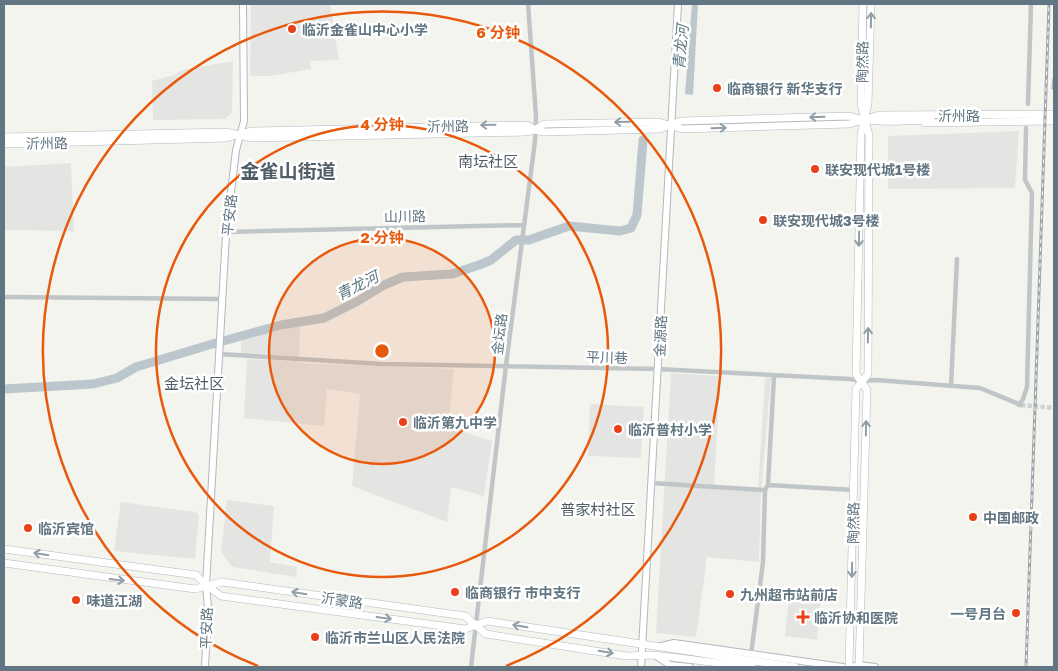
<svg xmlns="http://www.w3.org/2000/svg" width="1058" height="671" font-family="'Golos Text','Noto Sans SC',sans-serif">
<rect width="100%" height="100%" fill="#f4f4ef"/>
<path fill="#e4e5e3" d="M251,4H330L339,60L310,61L311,69L270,76H250Z
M233,61L232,113L225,119L153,120L152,81L174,75L182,70Z
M1019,131L1015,188L888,189V136Z
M71,163L74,231L4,230V167Z
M300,326L299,363L454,369L448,427L492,441L484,496L451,487L447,522L352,486L360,394L327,389L324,426L244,418L247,359L291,361V356L241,354V341L266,333Z
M671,373L720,376L714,486L758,489L765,378H771L761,493L759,562L707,557L696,637L656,633Z
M590,404L644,407L641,458L588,456Z
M227,500L274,506L270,562L297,567L296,577L232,567L221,552Z
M121,502L196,512L199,516L195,559L114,551Z
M789,594L821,598L817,640L785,636Z"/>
<path fill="#bbc7cc" d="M692,4H698L693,95L685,94Z"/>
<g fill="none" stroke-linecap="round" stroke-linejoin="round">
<path stroke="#bbc7cc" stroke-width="9" d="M4,389L93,384L117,378L136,367L209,345L281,325L324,318L358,301L384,285L403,277L452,274L479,265L491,260L516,240H529L569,226L620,231L631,228L637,215L643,140"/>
<path stroke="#cfd4d4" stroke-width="4.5" stroke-dasharray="4.5 2" stroke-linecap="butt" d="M1021,405L1054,408"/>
<defs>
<path id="secondary" d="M661,646L674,643L843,667
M656,656L670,665L690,667
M205,667L208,608L206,585L226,234L236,150L244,121L243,4
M641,667L678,4
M852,667L859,665L875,667"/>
<path id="primary" d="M925,123L1054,121
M4,137L226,132L252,138L526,132L535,130L544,124L659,122L682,129L849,124L879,115L1054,114
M4,144L226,138L251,131L527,125L535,130L544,132L660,129L681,121L849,116C876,124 903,121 931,120
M4,549L196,575L206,585L221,596L465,629L487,621L795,667
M4,563L195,589L222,582L465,616L486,634L627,656L654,655L752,667
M849,667L856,389L868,374L869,135L861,104L863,4
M859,667L867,390L856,374L861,134L868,104L871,4"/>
</defs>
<use href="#secondary" stroke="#b2b8bc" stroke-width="8"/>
<use href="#primary" stroke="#b3b8bb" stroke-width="8"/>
<path stroke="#c0c5c7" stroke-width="4.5" d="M1028,104L1031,4
M226,232L524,225
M4,297L222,299
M219,354L382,364L658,369L850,379L861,381L876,380L980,388L1021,405
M951,386L957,259
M1019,405L1023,399L1027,387L1032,193L1025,180L1026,128
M651,483L765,490
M768,485L854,490
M751,655L763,562L765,490L768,485L774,376
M471,667L506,365L535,141L536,116L528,4"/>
<use href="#secondary" stroke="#fff" stroke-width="6"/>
<use href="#primary" stroke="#fff" stroke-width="7"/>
<defs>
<path id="rail" d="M1053,88L1054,79
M1026,667L1049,4"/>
</defs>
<use href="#rail" stroke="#9ea6ab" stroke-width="3"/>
<use href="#rail" stroke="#fff" stroke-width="1" stroke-dasharray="4" stroke-linecap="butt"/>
</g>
<defs><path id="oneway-shaft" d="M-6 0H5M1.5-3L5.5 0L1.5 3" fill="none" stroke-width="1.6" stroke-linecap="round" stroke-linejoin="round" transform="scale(1.25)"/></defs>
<g stroke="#909ea8">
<use href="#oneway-shaft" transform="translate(871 20) rotate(-89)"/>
<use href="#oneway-shaft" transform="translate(817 117) rotate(178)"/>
<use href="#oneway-shaft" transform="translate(622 122) rotate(179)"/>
<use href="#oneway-shaft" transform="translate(488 125) rotate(179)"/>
<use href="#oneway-shaft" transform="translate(719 128) rotate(-2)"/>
<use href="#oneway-shaft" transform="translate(859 239) rotate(91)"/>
<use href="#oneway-shaft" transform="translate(868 335) rotate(-89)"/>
<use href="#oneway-shaft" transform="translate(866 428) rotate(-89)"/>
<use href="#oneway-shaft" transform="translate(41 554) rotate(-171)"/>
<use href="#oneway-shaft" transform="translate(852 570) rotate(91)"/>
<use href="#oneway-shaft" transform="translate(117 580) rotate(7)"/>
<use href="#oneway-shaft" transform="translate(299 593) rotate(-171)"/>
<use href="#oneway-shaft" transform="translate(384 618) rotate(8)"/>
<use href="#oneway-shaft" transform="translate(520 626) rotate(-171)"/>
<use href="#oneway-shaft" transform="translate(606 652) rotate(9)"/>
</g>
<circle cx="382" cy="351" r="113" fill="#e8590c" fill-opacity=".12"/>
<g fill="none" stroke="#e8590c" stroke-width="2.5">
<circle cx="382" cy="351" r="113"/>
<circle cx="382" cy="351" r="226"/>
<path d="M258 666A339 339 0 1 1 506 666"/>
</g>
<g fill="#eb3f18" stroke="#fff" stroke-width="2">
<circle cx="292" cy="29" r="5"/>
<circle cx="717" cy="88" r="5"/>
<circle cx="815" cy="169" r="5"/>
<circle cx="763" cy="220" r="5"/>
<circle cx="403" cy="422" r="5"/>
<circle cx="618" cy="429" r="5"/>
<circle cx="973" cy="517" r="5"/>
<circle cx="28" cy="528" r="5"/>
<circle cx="455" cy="592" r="5"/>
<circle cx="730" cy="594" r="5"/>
<circle cx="76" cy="600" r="5"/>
<circle cx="1016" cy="613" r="5"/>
<path d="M800.5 609.5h5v5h5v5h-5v5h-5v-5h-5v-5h5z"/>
<circle cx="315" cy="637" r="5"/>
</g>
<g text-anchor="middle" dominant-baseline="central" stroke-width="5" stroke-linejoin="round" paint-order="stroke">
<g font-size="14" font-weight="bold" fill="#617582" stroke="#fff" text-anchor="start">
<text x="302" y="29">临沂金雀山中心小学</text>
<text x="727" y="88">临商银行 新华支行</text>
<text x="825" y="169">联安现代城1号楼</text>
<text x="773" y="220">联安现代城3号楼</text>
<text x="413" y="422">临沂第九中学</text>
<text x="628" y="429">临沂普村小学</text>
<text x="983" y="517">中国邮政</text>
<text x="38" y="528">临沂宾馆</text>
<text x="465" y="592">临商银行 市中支行</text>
<text x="740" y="594">九州超市站前店</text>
<text x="86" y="600">味道江湖</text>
<text x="1006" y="613" text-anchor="end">一号月台</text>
<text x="814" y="617">临沂协和医院</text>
<text x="325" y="637">临沂市兰山区人民法院</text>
</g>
<g font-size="14" fill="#617582" stroke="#fff">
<text transform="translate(862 62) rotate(-89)">陶然路</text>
<text x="959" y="115">沂州路</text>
<text transform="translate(448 126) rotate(-1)">沂州路</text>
<text transform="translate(47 143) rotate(-1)">沂州路</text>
<text transform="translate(229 215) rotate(-84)">平安路</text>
<text transform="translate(405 216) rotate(-1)">山川路</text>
<text transform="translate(499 334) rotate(-83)">金坛路</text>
<text transform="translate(660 336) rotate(-87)">金源路</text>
<text transform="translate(607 357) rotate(2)">平川巷</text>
<text transform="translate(853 523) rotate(-89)">陶然路</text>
<text transform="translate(342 600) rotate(8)">沂蒙路</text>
<text transform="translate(206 628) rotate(-88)">平安路</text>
</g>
<g font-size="15" font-style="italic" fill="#5c7880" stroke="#fff">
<text transform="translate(680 47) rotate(-85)">青龙河</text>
<text transform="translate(357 285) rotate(-27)">青龙河</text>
</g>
<g font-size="15" fill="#4f5d67" stroke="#fff">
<text x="488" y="161">南坛社区</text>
<text x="194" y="383">金坛社区</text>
<text x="598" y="509">普家村社区</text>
</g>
<g font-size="19" font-weight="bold" fill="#4f5d67" stroke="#fff">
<text x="288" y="170">金雀山街道</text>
</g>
</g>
<circle cx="382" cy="351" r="8" fill="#e8590c" stroke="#fff" stroke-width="2.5"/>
<g font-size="15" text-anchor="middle" font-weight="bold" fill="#e8590c" stroke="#fff" stroke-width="5" stroke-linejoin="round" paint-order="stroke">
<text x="498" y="38">6 分钟</text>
<text x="382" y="130">4 分钟</text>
<text x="382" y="243">2 分钟</text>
</g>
<rect width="1058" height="671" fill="none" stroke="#617582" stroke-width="10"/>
</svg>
